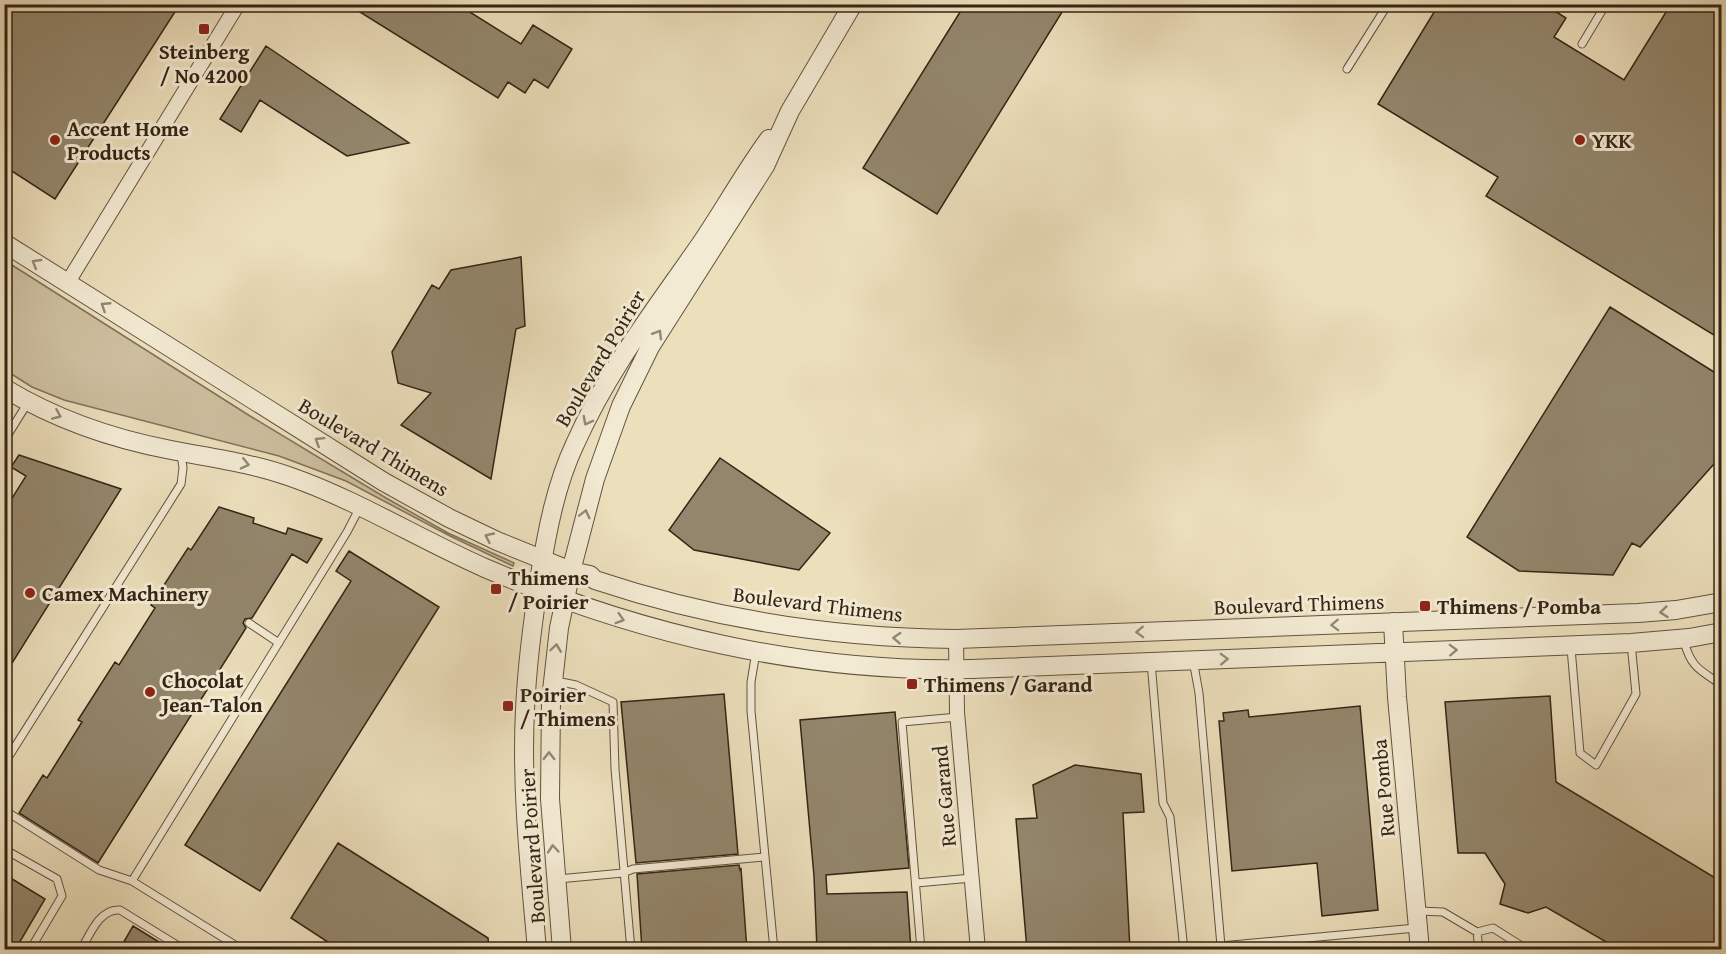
<svg xmlns="http://www.w3.org/2000/svg" width="1726" height="954" font-family="'Gentium Book Plus',serif">
<rect width="100%" height="100%" fill="#ecdfbc"/>
<filter id="stains"><feTurbulence type="fractalNoise" baseFrequency=".00333" numOctaves="4"/><feColorMatrix values="0 0 0 0 .2 0 0 0 0 .09 0 0 0 0 .02 0 0 0 .5 -.17"/></filter>
<radialGradient id="worn" r=".72"><stop offset=".6" stop-color="#630" stop-opacity="0"/><stop offset="1" stop-color="#630" stop-opacity=".3"/></radialGradient>
<path fill="#cdbfa0" stroke="#80725a" stroke-width="1.5" d="M4,260L250,416L386,498L448,533L514,563L513,566L450,536L346,481L279,456L64,400L32,387L5,370Z"/>
<path fill="#93866c" stroke="#332515" stroke-width="1.5" d="M4,4H180L55,199L4,166Z
M347,4H457L521,44L533,25L572,49L548,88L534,79L525,93L508,82L498,98Z
M965,4H1067L937,214L863,168Z
M1439,4H1544L1566,18L1554,37L1624,80L1671,4H1722V340L1486,196L1498,177L1378,104Z
M266,46L409,143L347,156L260,100L241,132L220,119Z
M521,257L525,326L516,329L491,479L401,425L431,393L398,383L392,352L432,285L439,289L451,270Z
M1610,307L1722,377V455L1640,547L1632,543L1613,575L1519,571L1467,537Z
M19,455L121,489L4,676V511L26,476L11,467Z
M720,458L830,533L799,570L694,550L669,530Z
M219,507L254,518L253,523L286,534L288,528L322,539L307,563L292,554L252,618L245,619L243,623L246,628L98,863L19,813L43,775L47,778L82,722L78,720L115,662L119,665L155,608L151,605L188,548L191,550Z
M349,551L439,607L260,891L185,845L351,581L336,571Z
M724,694L738,854L636,863L621,702Z
M1550,696L1556,782L1722,882V950H1620L1546,907L1528,913L1500,904L1505,884L1485,853H1458L1445,702Z
M1360,706L1378,910L1322,916L1317,863L1232,871L1219,721H1224L1223,713L1248,710L1249,717Z
M895,712L909,868L826,875L827,894L907,892L911,950H817L814,876L800,720Z
M1075,765L1141,774L1144,812L1123,813L1130,950H1027L1016,819L1037,818L1033,785Z
M338,843L488,938L489,950H340L291,918Z
M739,865L740,870L741,869L747,950H642L637,874Z
M4,874L45,899L15,950H4Z
M133,926L172,950H119Z"/>
<g fill="none" stroke-linecap="round" stroke-linejoin="round">
<defs>
<path id="service" d="M1582,44L1606,4
M1347,69L1388,4
M4,441L27,404
M249,623L279,643
M1684,641C1691,668 1700,670 1722,685
M1571,648L1580,753L1596,765L1636,694L1631,643
M756,652L751,682V711L774,950
M1193,660L1199,693L1221,946L1416,928
M1151,662L1163,803L1170,817L1184,950
M556,681L576,685L613,702L615,769L631,950
M4,764L181,484L183,468L181,454
M4,810L99,870L132,881L243,950
M4,849L57,879L62,896L30,950
M558,879L623,873L633,869L765,857
M132,881L347,532L360,507
M916,883L972,878
M1419,911L1443,912L1477,932L1479,950
M1477,932L1493,928L1528,950
M81,950C90,934 100,908 120,910L185,950
M921,950L902,722L958,717"/>
<path id="minor" d="M68,282L238,4
M956,639L957,712L978,950"/>
<path id="tertiary" d="M4,243L384,482L449,518L497,541L571,571L590,575L595,580C712,619 833,638 956,639L1638,613L1676,610L1722,602
M4,388C55,419 113,439 171,450C212,458 252,463 291,477C359,501 419,539 485,568C638,634 804,673 971,669L1631,643L1689,638L1722,632
M1393,622L1397,697L1420,950
M537,950C530,870 521,790 525,710C527,665 533,619 540,575C547,531 556,484 575,444C608,370 654,311 700,245C724,210 744,173 769,139
M562,950L550,799L551,700L559,628L571,571L595,479L621,406L650,347L765,166L790,111L853,4"/>
</defs>
<use href="#service" stroke="#61543f" stroke-width="9"/>
<use href="#minor" stroke="#61543f" stroke-width="16"/>
<use href="#tertiary" stroke="#61543f" stroke-width="20"/>
<use href="#service" stroke="#f3ead3" stroke-width="7"/>
<use href="#minor" stroke="#f3ead3" stroke-width="14"/>
<use href="#tertiary" stroke="#f3ead3" stroke-width="18"/>
</g>
<defs><path id="oneway-chevron" d="M-2-3.5L2.5 0L-2 3.5" fill="none" stroke-width="1.6" stroke-linecap="round" stroke-linejoin="round" transform="scale(1.5)"/></defs>
<g stroke="#938874">
<use href="#oneway-chevron" transform="translate(36 263) rotate(-149)"/>
<use href="#oneway-chevron" transform="translate(105 306) rotate(-147)"/>
<use href="#oneway-chevron" transform="translate(658 334) rotate(-59)"/>
<use href="#oneway-chevron" transform="translate(57 415) rotate(23)"/>
<use href="#oneway-chevron" transform="translate(587 421) rotate(118)"/>
<use href="#oneway-chevron" transform="translate(319 441) rotate(-148)"/>
<use href="#oneway-chevron" transform="translate(245 464) rotate(13)"/>
<use href="#oneway-chevron" transform="translate(585 514) rotate(-76)"/>
<use href="#oneway-chevron" transform="translate(489 537) rotate(-155)"/>
<use href="#oneway-chevron" transform="translate(1664 612) rotate(174)"/>
<use href="#oneway-chevron" transform="translate(620 619) rotate(17)"/>
<use href="#oneway-chevron" transform="translate(1335 625) rotate(178)"/>
<use href="#oneway-chevron" transform="translate(1140 632) rotate(178)"/>
<use href="#oneway-chevron" transform="translate(897 638) rotate(-177)"/>
<use href="#oneway-chevron" transform="translate(556 648) rotate(-82)"/>
<use href="#oneway-chevron" transform="translate(1453 650) rotate(-2)"/>
<use href="#oneway-chevron" transform="translate(1224 659) rotate(-2)"/>
<use href="#oneway-chevron" transform="translate(549 756) rotate(-90)"/>
<use href="#oneway-chevron" transform="translate(553 849) rotate(-95)"/>
</g>
<g fill="#8f2418" stroke="#f3ead3" stroke-width="2">
<rect x="198" y="23" width="12" height="12" rx="3"/>
<circle cx="55" cy="140" r="6"/>
<circle cx="1580" cy="140" r="6"/>
<rect x="490" y="583" width="12" height="12" rx="3"/>
<circle cx="30" cy="593" r="6"/>
<rect x="1419" y="600" width="12" height="12" rx="3"/>
<rect x="906" y="678" width="12" height="12" rx="3"/>
<circle cx="150" cy="692" r="6"/>
<rect x="502" y="700" width="12" height="12" rx="3"/>
</g>
<g text-anchor="middle" dominant-baseline="central" stroke-width="6" stroke-linejoin="round" paint-order="stroke">
<g font-size="21" font-weight="bold" fill="#332515" stroke="#f3ead3" text-anchor="start">
<text x="204" y="51" text-anchor="middle">Steinberg<tspan x="204" dy="24">/ No 4200</tspan></text>
<text x="67" y="128">Accent Home<tspan x="67" dy="24">Products</tspan></text>
<text x="1592" y="140">YKK</text>
<text x="508" y="577">Thimens<tspan x="508" dy="24">/ Poirier</tspan></text>
<text x="42" y="593">Camex Machinery</text>
<text x="1437" y="606">Thimens / Pomba</text>
<text x="162" y="680">Chocolat<tspan x="162" dy="24">Jean-Talon</tspan></text>
<text x="924" y="684">Thimens / Garand</text>
<text x="520" y="694">Poirier<tspan x="520" dy="24">/ Thimens</tspan></text>
</g>
<g font-size="21" fill="#332515" stroke="#f3ead3">
<text transform="translate(600 358) rotate(-59)">Boulevard Poirier</text>
<text transform="translate(374 447) rotate(31)">Boulevard Thimens</text>
<text transform="translate(818 604) rotate(7)">Boulevard Thimens</text>
<text transform="translate(1299 604) rotate(-2)">Boulevard Thimens</text>
<text transform="translate(1383 788) rotate(-95)">Rue Pomba</text>
<text transform="translate(944 796) rotate(-95)">Rue Garand</text>
<text transform="translate(532 846) rotate(-94)">Boulevard Poirier</text>
</g>
</g>
<rect width="1726" height="954" fill="none" stroke="#ecdfbc" stroke-width="24"/>
<rect x="6" y="6" width="1714" height="942" fill="none" stroke="#332515" stroke-width="3"/>
<rect x="12" y="12" width="1702" height="930" fill="none" stroke="#332515" stroke-width="1.5"/>
<rect width="100%" height="100%" filter="url(#stains)"/>
<rect width="100%" height="100%" fill="url(#worn)"/>
</svg>
